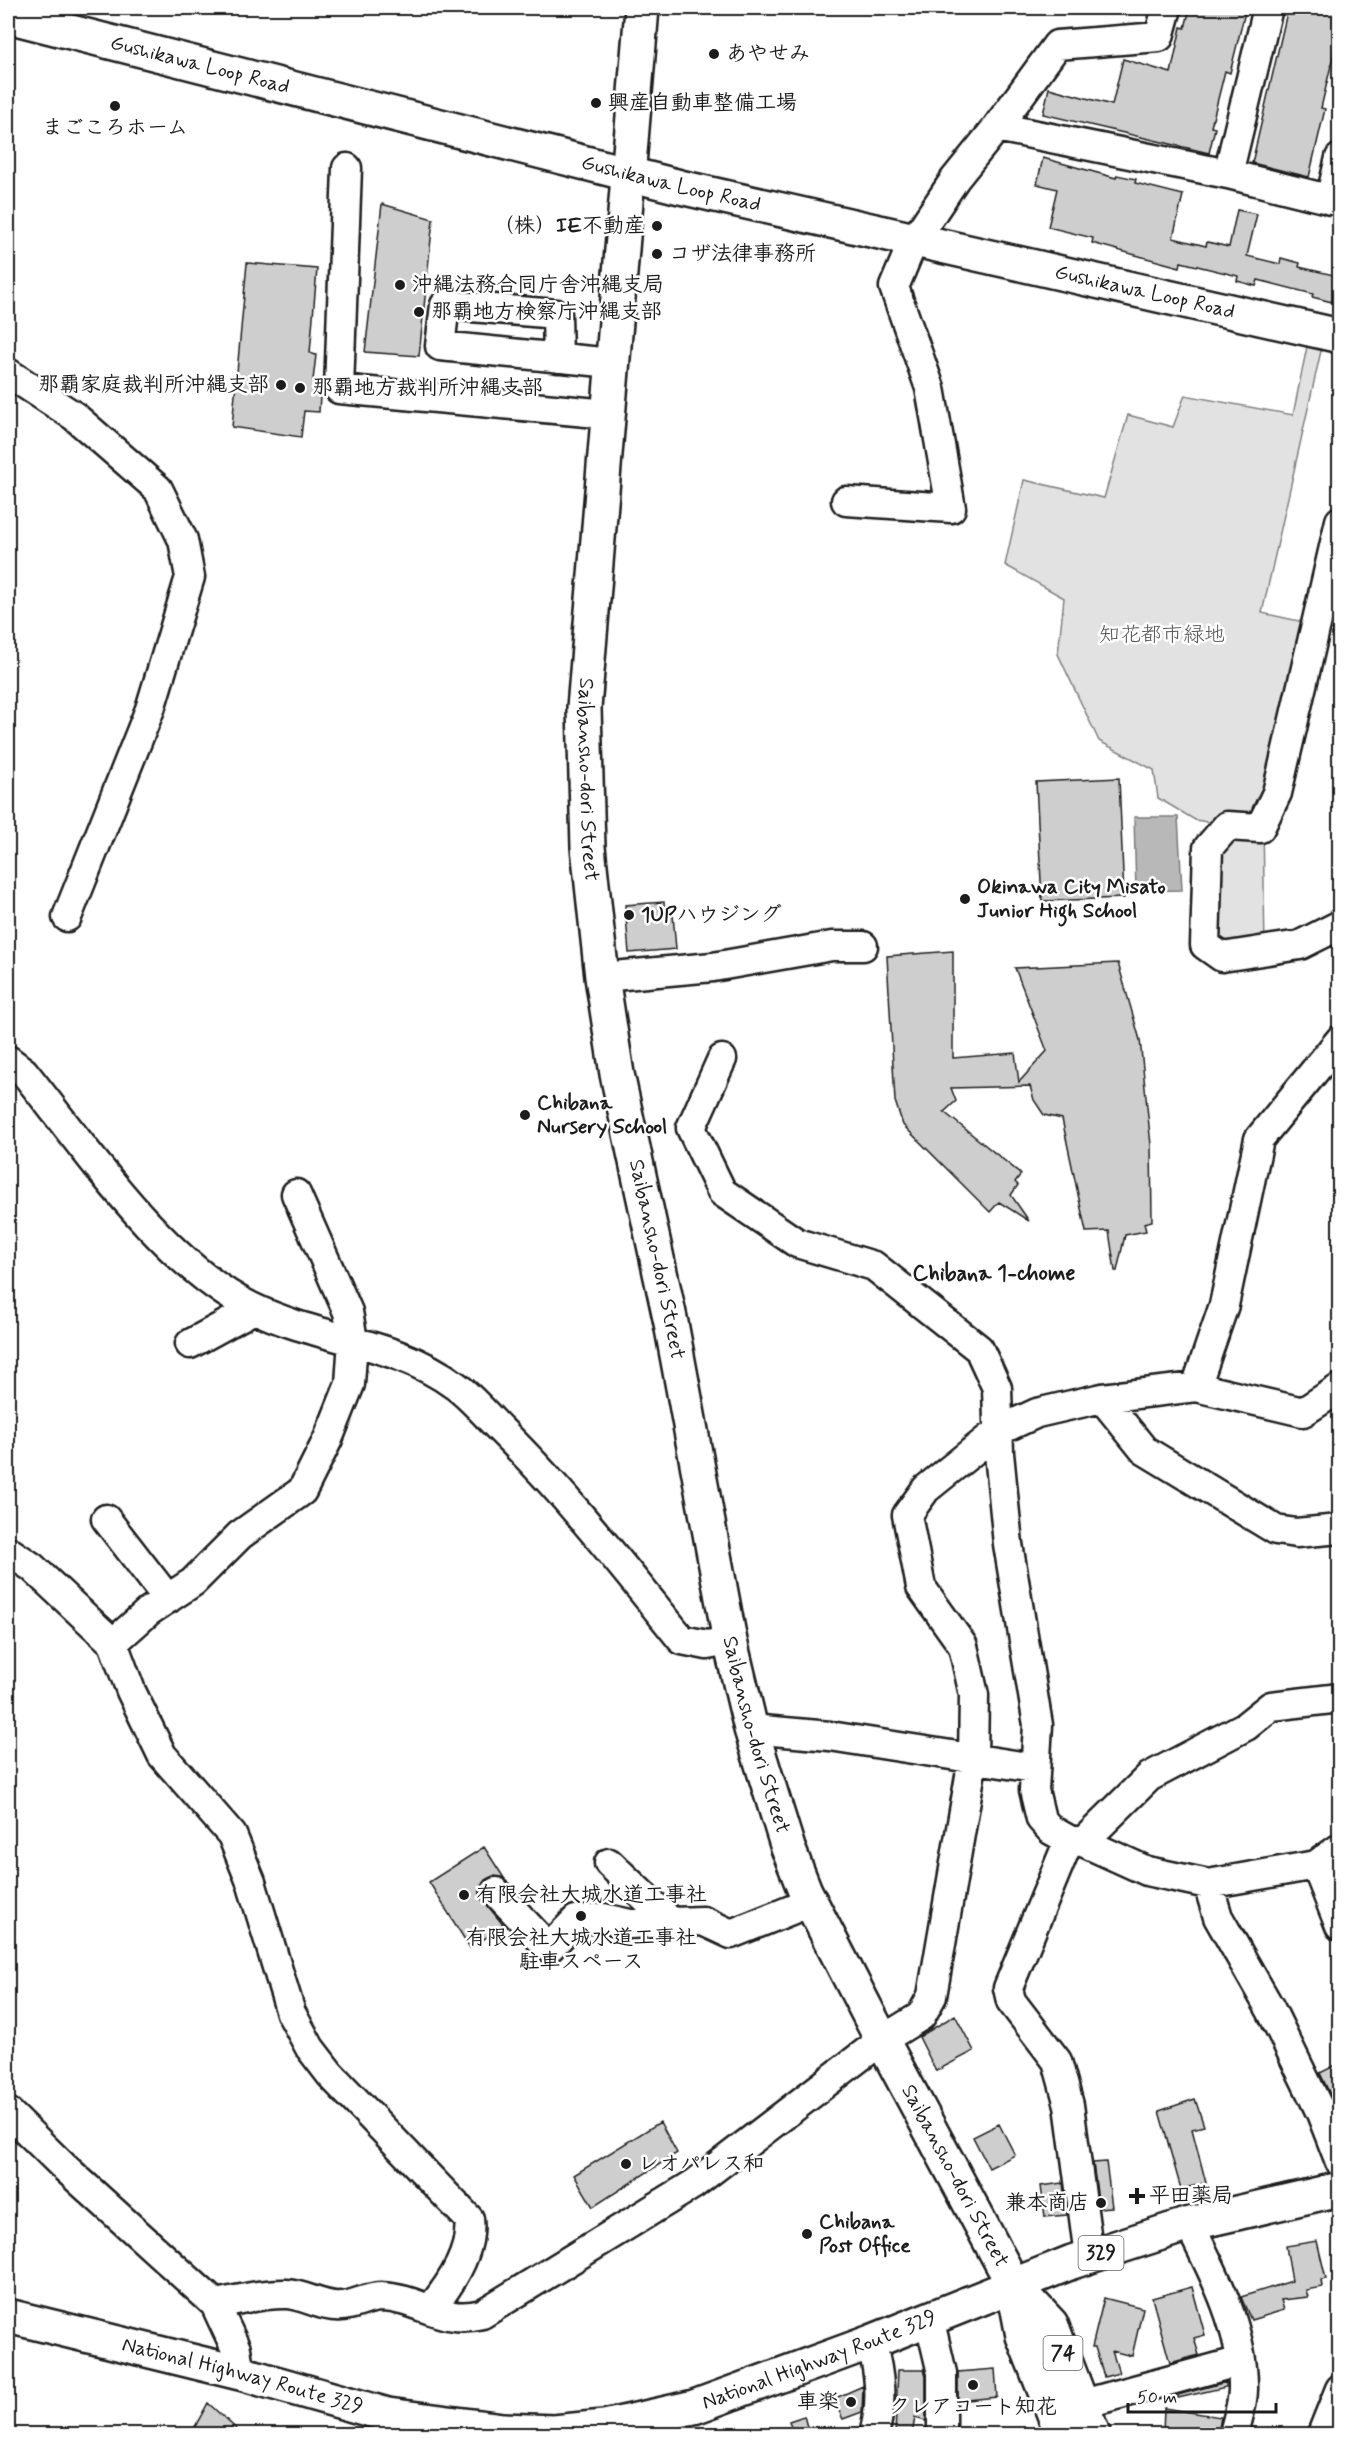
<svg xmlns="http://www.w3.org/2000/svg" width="1347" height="2442" font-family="Mynerve,'Klee One',sans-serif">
<rect width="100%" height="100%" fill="#fff"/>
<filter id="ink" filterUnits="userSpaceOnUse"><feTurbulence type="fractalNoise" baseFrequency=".0167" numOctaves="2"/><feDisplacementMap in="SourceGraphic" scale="12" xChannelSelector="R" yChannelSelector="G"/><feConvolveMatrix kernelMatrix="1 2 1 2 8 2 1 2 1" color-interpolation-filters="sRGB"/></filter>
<g filter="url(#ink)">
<path fill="#e2e2e2" stroke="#7f7f7f" stroke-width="1.5" d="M1311,327L1325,333L1262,613L1313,624L1265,821L1228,825L1195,820L1158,798L1154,770L1099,741L1058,654L1064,598L1005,565L1024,480L1104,498L1128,415L1173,427L1185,395L1293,415Z
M1263,822L1265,951L1205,945L1208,848Z"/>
<path fill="#b8b8b8" stroke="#7a7a7a" stroke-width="1.5" d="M1134,817H1178L1182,890L1136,891Z"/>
<path fill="#cecece" stroke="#1c1c1c" stroke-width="1.5" d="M1190,8H1246L1230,73L1225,71L1211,127L1215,128L1209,153L1043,114L1049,88L1112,105L1123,59L1171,73L1181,27L1185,28Z
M1288,8H1340V27L1321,108L1325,109L1309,177L1252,163Z
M1043,158L1116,178L1117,175L1136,179L1135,183L1183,195L1173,238L1206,246L1207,242L1229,247L1237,210L1257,214L1247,256L1280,264L1281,258L1300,263L1299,267L1338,276L1332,302L1312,297L1313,294L1258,280L1256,286L1237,281L1238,276L1181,262L1180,267L1161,262L1092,243L1093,238L1048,227L1057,189L1037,184Z
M382,204L433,219L419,356L365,352Z
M247,263L317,269L310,353L316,355L313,380H321L319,412L304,411L301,437L232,427Z
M1119,778L1124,898L1042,901L1036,782Z
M664,902L665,916L673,915L676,949L629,953L625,905Z
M953,951V1058L1015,1053L1019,1082L1047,1051L1015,968L1118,963L1140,1040L1151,1145L1152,1221L1144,1223L1146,1231L1125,1235L1117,1271H1115L1109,1231L1086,1232L1062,1119L1044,1115L1034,1100L1030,1086L951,1088L956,1101L944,1112L1021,1174L1015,1182L1018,1185L1011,1195L1029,1221L999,1202L990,1212L903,1125L895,1101L887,956Z
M484,1847L504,1878L493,1876L485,1880L480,1888V1896L504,1926L470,1948L429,1882Z
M955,2015L974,2051L936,2071L919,2037Z
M1340,2063V2115L1320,2073Z
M1195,2099L1204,2126L1192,2129L1206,2183L1181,2189L1159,2111Z
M660,2122L677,2153L593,2207L574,2175Z
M999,2124L1015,2155L989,2168L973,2137Z
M1106,2162L1112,2207L1099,2208L1093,2163Z
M1063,2183L1067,2215L1045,2217L1041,2186Z
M1317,2241L1326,2279L1321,2280L1322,2287L1306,2290L1308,2297L1281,2300L1284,2310L1251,2320L1241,2297L1292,2281L1286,2246Z
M1192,2287L1205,2335L1194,2338L1199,2355L1170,2363L1152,2298Z
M1104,2298L1143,2308L1132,2356L1112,2351L1119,2373L1104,2377L1095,2347H1092Z
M995,2369L997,2397L958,2401V2372Z
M898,2370H924L926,2375V2421L915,2418L912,2434H895Z
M1226,2382V2387L1178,2398V2395Z
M863,2386L862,2412L843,2419L833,2399Z
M208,2403L242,2434H191Z
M1164,2408L1221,2417L1218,2434H1163Z
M804,2416L809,2434H793L789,2421Z"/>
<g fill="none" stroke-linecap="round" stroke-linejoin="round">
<defs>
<path id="minor" d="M997,127L1228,174L1340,202
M347,168L339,389L608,414
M1228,174L1268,8
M1330,200L1340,158
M558,358L557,314L445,305L440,346L612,363
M8,373L74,416L158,489L183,540L190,577L150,709L67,917
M846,501L951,508L930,388L894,287L913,242L955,179L997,127L1057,45L1159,37L1167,8
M1340,521L1277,793L1260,828L1227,826L1208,848L1205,945L1222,957L1300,945L1340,925
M602,977L713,967L832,946H863
M722,1059L691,1128L722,1192L797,1243L874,1266L979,1349L997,1388L999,1453L1008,1544L1038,1725L1034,1790L1041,1819L1051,1830L1069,1840L1083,1842L1147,1871L1208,1884L1316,1865L1340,1848
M8,1060L24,1072C85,1148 165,1266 253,1308C319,1340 396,1341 456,1386C472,1398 487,1416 501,1430C567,1495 624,1568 682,1640L707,1645L730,1641
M296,1194L348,1312L353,1340L350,1384L328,1439L302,1491L240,1535L193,1582L149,1611L113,1643L131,1691L162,1755L232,1835L251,1882L291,2013L310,2048L330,2074L469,2219C473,2251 451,2284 431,2308
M190,1344L254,1309
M1196,1387L1303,1412L1340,1388
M1102,1398L1144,1450L1276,1530L1296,1533L1340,1529
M106,1519L168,1599
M8,1551L32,1567L113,1643
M751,1729L830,1736L1034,1768
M1069,1840L1008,1988L1011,2001L1057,2061L1069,2105L1089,2256
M1083,1842L1149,1777L1246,1726L1271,1706L1340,1698
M609,1863L671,1922L703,1921L731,1934L811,1902
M1316,1865L1340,1926
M1208,1884L1218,1917L1271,2010L1321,2113L1340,2162
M496,1892L549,1948L576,1920L603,1918L630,1924L671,1922
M8,2112L62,2165L215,2304L236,2349L240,2373
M1189,2224C1215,2275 1244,2332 1243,2389C1243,2404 1237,2420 1234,2434
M215,2304C239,2300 263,2293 287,2294C305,2295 324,2308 341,2306C354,2306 367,2297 381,2297C420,2298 442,2325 482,2314L694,2184L882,2040L921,2016L932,1996L973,1759L974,1695L963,1646L921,1587L907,1515L926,1489L998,1431L1037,1413L1102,1398L1196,1387L1224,1305L1259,1139L1340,1040
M929,2318L942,2373V2434
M871,2342C880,2374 883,2402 874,2434
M1083,2404L1241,2361
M1322,2434L1340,2389"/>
<g id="major">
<path id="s1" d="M642,8L584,708L588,847L602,977L617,1074L671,1323L730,1641L751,1729L788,1848L805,1891L882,2040L1013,2284L1051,2324L1093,2434"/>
<path id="s2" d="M8,16L680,187L1340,336"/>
<path d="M1013,2284L1023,2336L1062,2434"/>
</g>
<g id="highway">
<path id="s3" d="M8,2316L240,2373L388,2415L503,2430L554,2432L604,2427L694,2407L871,2342L1072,2262L1189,2224L1340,2189"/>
</g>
</defs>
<use href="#minor" stroke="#1c1c1c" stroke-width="33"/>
<use href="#major" stroke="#1c1c1c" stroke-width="38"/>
<use href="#highway" stroke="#1c1c1c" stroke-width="38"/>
<use href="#minor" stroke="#fff" stroke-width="28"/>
<use href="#major" stroke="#fff" stroke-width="33"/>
<use href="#highway" stroke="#fff" stroke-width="33"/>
</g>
</g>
<g fill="#1c1c1c" stroke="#fff" stroke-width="2">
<circle cx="714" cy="54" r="6"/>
<circle cx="596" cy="103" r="6"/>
<circle cx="115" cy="106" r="6"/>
<circle cx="657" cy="226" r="6"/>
<circle cx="657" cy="254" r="6"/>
<circle cx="400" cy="285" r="6"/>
<circle cx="419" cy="312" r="6"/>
<circle cx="281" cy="385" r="6"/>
<circle cx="300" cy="388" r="6"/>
<circle cx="965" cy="899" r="6"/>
<circle cx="629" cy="915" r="6"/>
<circle cx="525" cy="1115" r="6"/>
<circle cx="464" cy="1895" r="6"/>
<circle cx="581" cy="1916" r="6"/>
<circle cx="626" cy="2164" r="6"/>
<path d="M1134 2187h6v6h6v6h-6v6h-6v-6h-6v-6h6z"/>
<circle cx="1101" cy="2203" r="6"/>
<circle cx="807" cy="2234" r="6"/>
<circle cx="973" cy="2385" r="6"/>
<circle cx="851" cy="2402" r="6"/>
</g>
<g text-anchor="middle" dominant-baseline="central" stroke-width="5" stroke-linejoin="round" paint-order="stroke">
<g fill="#fff" stroke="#606060" stroke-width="1.5">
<rect x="1078.5" y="2236" width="45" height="34" rx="4.5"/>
<rect x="1043.5" y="2336" width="39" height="34" rx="4.5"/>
</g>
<g font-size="20" font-weight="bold" fill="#1c1c1c">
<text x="1101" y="2253">329</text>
<text x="1063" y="2353">74</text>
</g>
<g font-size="21" font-weight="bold" fill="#1c1c1c" stroke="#fff" text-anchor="start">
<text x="726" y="54">あやせみ</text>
<text x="608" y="103">興産自動車整備工場</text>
<text x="115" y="128" text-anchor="middle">まごころホーム</text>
<text x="645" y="226" text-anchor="end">（株）IE不動産</text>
<text x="669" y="254">コザ法律事務所</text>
<text x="412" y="285">沖縄法務合同庁舎沖縄支局</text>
<text x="431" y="312">那覇地方検察庁沖縄支部</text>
<text x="269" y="385" text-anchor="end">那覇家庭裁判所沖縄支部</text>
<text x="312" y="388">那覇地方裁判所沖縄支部</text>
<text x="977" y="887">Okinawa City Misato<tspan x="977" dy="24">Junior High School</tspan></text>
<text x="641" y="915">1UPハウジング</text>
<text x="537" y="1103">Chibana<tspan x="537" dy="24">Nursery School</tspan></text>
<text x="476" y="1895">有限会社大城水道工事社</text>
<text x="581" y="1938" text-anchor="middle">有限会社大城水道工事社<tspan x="581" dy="24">駐車スペース</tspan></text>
<text x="638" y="2164">レオパレス和</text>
<text x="1149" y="2196">平田薬局</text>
<text x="1089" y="2203" text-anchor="end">兼本商店</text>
<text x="819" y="2222">Chibana<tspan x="819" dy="24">Post Office</tspan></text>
<text x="839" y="2402" text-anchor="end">車楽</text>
<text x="973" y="2407" text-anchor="middle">クレアコート知花</text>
</g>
<g font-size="21" fill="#1c1c1c" stroke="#fff">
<text stroke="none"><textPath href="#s2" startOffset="198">Gushikawa Loop Road</textPath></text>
<text stroke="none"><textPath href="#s2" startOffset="684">Gushikawa Loop Road</textPath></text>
<text stroke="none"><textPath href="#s2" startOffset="1170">Gushikawa Loop Road</textPath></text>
<text stroke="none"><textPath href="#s1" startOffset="774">Saibansho-dori Street</textPath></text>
<text stroke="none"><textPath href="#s1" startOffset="1260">Saibansho-dori Street</textPath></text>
<text stroke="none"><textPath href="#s1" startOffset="1746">Saibansho-dori Street</textPath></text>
<text stroke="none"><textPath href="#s1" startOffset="2232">Saibansho-dori Street</textPath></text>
<text stroke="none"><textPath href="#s3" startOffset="836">National Highway Route 329</textPath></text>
<text stroke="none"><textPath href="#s3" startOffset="242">National Highway Route 329</textPath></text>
</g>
<g font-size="21" fill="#575757" stroke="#fff">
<text x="1162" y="635">知花都市緑地</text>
</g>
<g font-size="22" font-weight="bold" fill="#1c1c1c" stroke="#fff">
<text x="994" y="1274">Chibana 1-chome</text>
</g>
</g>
<rect width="1347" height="2442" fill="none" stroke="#fff" stroke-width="30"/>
<rect x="15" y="15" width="1317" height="2412" fill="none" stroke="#1c1c1c" stroke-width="2" filter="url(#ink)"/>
<path d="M1128 2403v9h148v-9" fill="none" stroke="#1c1c1c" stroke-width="3"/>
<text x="1137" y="2403" font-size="18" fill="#1c1c1c" stroke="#ffffff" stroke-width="4.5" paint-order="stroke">50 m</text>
</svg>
